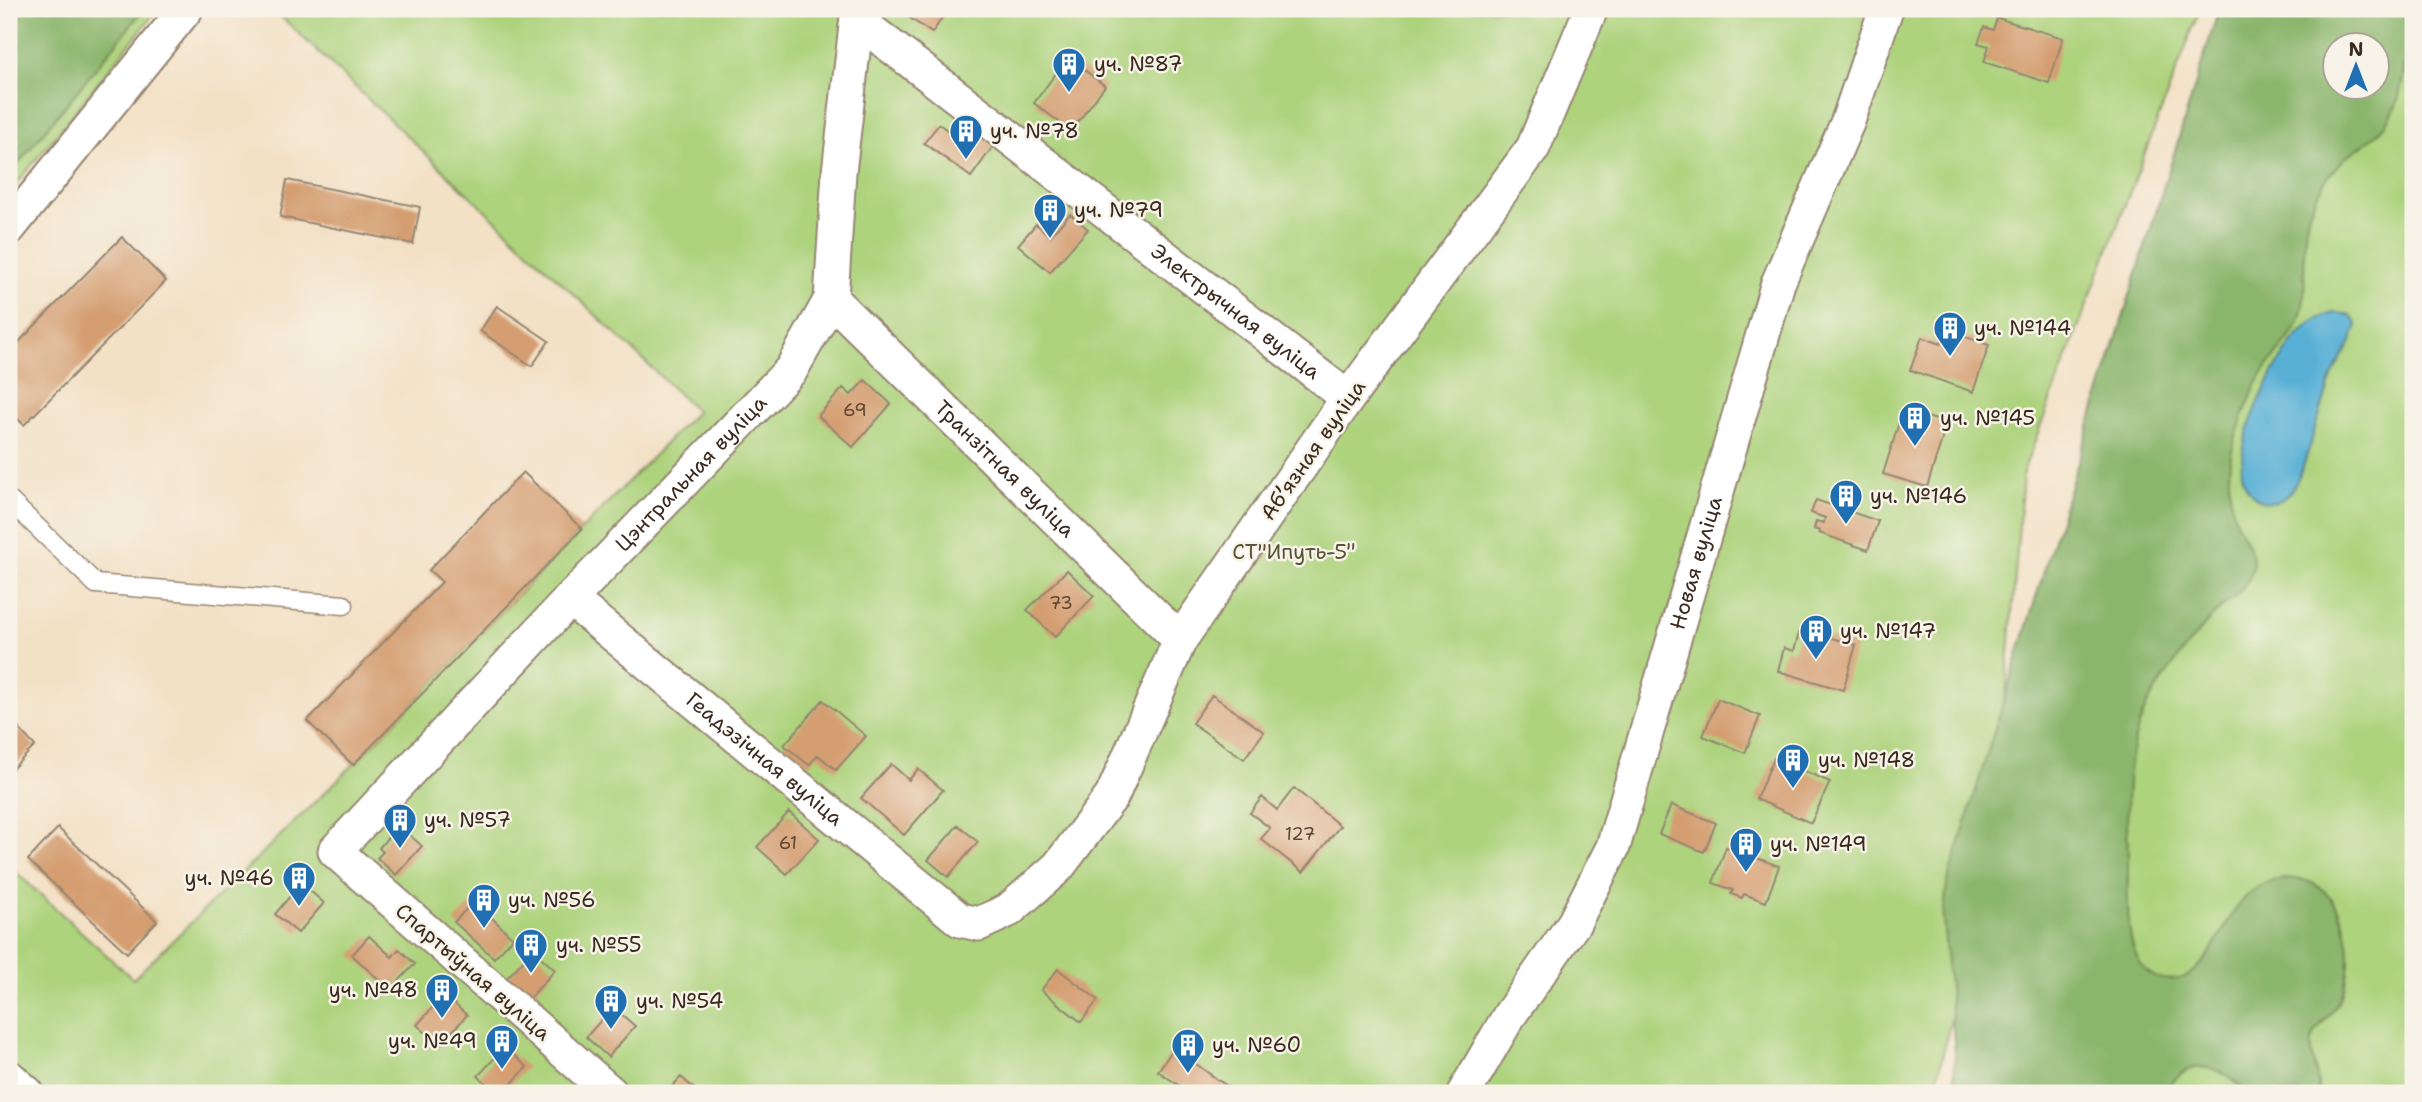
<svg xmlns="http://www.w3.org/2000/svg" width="2422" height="1102" font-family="'Shantell Sans',sans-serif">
<rect width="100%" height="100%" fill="#f7f3e8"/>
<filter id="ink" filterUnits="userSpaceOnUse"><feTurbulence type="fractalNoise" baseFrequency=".0143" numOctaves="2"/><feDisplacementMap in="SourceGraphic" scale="14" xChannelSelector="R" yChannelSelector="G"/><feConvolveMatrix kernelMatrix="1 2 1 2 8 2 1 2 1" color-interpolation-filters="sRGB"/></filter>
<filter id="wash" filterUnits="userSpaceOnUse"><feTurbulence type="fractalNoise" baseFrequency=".00686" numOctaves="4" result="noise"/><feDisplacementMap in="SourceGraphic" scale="28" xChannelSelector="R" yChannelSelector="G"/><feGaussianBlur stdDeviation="1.57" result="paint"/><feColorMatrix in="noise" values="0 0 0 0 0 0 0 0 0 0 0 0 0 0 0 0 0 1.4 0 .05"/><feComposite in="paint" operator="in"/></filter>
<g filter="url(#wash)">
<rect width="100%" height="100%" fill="#f3e1c6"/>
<path fill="#add37d" stroke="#747e4e" stroke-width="2" fill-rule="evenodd" d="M9,9H158L9,193Z
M273,9H2200L2023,472L1996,823L1934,1093H9V866L133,979L353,765L697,411Z
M2229,9H2413V1093H1999ZM2334,46H2376V88H2334Z"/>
<path fill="#8ab56c" stroke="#627045" stroke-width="2" fill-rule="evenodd" d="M9,9H144L9,175Z
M2219,9H2407C2405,21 2407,34 2406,47C2405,70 2402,99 2389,120C2378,138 2358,146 2343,160C2329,173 2317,192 2310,210C2297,247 2312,292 2298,323C2290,341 2274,356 2263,373C2253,388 2237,431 2232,450C2227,471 2229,498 2235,518C2241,538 2259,552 2251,574C2245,589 2232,598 2221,608C2209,620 2196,634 2186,648C2171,668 2154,689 2144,712C2123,759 2127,812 2128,862C2128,882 2127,903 2129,923C2130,937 2133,954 2142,966C2158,986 2186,983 2201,964C2232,927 2236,876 2296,879C2313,879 2331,894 2338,909C2353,941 2354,979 2333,1010C2326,1021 2315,1027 2312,1041C2309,1058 2320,1076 2318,1093H2246C2220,1063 2186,1055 2164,1093H1954L1955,1052L1943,919L1947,883ZM2334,46H2376V88H2334Z"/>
<path fill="#58b0d6" stroke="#4a6d7a" stroke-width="2" d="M2334,313C2345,313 2351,314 2357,324C2354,342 2342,355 2334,372C2327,388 2323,406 2317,422C2309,445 2297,514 2262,501C2250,496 2244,485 2242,472C2238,434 2278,354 2305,328C2314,320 2323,316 2334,313Z"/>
<g id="blocks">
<path fill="#d49e71" d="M911,9H948L932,33L907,16Z
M1997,18L2063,38L2049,83L1984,62L1989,46L1978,43L1984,27L1993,30Z
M1068,57L1105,86L1071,131L1034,103Z
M960,120L994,145L971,177L924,143L939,124L951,133Z
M287,180L420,207L413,244L280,217Z
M1070,214L1088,229L1050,272L1018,245L1036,224L1050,236Z
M122,237L166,281L24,425L9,410V352Z
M497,306L549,341L532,366L480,331Z
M1947,330L1989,345L1973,392L1910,370L1922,337L1941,344Z
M865,380L891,404L853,447L818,416L843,388L851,395Z
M1903,410L1947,423L1927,487L1883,474Z
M523,472L582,529L353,765L307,721L442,582L429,570Z
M1816,500L1878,521L1868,550L1819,533L1820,531L1814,529L1816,521L1824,523L1825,518L1811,513Z
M1067,570L1094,596L1055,637L1027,610Z
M1800,629L1856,645L1843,690L1778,671L1784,648L1794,651Z
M1212,695L1264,732L1244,759L1192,723Z
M1718,699L1760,716L1745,753L1703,736Z
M823,700L866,736L836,770L818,755L809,765L784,745Z
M9,718L35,746L9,772Z
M1774,758L1830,782L1811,823L1756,799Z
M891,764L909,780L918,769L943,790L904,835L861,798Z
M1294,788L1340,826L1303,872L1261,839L1270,828L1250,813L1262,797L1277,810Z
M1671,805L1716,823L1704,852L1659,834Z
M789,812L819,839L787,874L757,847Z
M398,825L422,846L396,875L377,858L383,852L379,848Z
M958,825L978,842L948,877L928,860Z
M58,828L157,921L127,953L28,860Z
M1726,847L1779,866L1766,902L1744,894L1742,898L1731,894L1733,890L1713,883Z
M301,883L324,903L298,933L275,914Z
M474,901L513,938L494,958L454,922Z
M369,936L392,957L399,949L415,964L390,990L352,955Z
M533,950L555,970L528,1000L506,979Z
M1058,969L1098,1000L1081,1022L1041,990Z
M444,995L467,1015L440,1045L417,1025Z
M613,1007L635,1026L608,1057L586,1037Z
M505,1047L527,1067L503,1093H496L478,1076Z
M1174,1048L1218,1080L1238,1093H1190L1158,1071Z
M681,1077L699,1093H666Z"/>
</g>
</g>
<g filter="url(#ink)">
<use href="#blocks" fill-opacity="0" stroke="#978672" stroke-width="2"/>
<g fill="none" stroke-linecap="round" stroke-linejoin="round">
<defs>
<path id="service" d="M9,500L96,584L344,605"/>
<g id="minor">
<path id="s1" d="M857,20L1348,398"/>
<path d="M9,228L186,9"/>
<path id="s2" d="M831,299L1180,640"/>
<path id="s3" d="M570,599L960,920L979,924L1009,910L1058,867L1112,796L1180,640L1348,398L1533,148L1591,9"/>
<path d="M9,1077L27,1093"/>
<path id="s4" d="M611,1093L335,851L570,599L791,370L831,299L839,172L858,9"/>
<path id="s5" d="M1464,1093L1509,1016L1574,923L1613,847L1778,283L1848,121L1886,9"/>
</g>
</defs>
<use href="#service" stroke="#978672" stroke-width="21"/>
<use href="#minor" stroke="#978672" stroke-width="37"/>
<use href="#service" stroke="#fff" stroke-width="18"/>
<use href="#minor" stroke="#fff" stroke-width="33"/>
</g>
</g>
<defs>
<symbol id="building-pin" viewBox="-11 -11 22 30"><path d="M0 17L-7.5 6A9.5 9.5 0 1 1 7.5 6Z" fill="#1f6fb2" stroke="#f7f3e8"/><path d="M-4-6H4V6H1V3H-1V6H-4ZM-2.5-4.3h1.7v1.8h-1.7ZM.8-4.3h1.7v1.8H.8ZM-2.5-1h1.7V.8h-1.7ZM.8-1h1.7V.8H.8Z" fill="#fff"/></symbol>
</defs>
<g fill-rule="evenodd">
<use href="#building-pin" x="1050" y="45" width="38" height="52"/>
<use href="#building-pin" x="947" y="112" width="38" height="52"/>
<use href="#building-pin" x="1031" y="191" width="38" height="52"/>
<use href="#building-pin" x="1931" y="309" width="38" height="52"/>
<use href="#building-pin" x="1896" y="399" width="38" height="52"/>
<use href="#building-pin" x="1827" y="477" width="38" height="52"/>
<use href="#building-pin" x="1797" y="612" width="38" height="52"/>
<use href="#building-pin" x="1774" y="741" width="38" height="52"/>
<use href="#building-pin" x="381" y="801" width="38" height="52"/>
<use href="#building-pin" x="1727" y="825" width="38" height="52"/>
<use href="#building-pin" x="280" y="859" width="38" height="52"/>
<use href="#building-pin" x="465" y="881" width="38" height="52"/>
<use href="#building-pin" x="512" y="926" width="38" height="52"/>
<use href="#building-pin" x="423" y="971" width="38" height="52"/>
<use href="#building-pin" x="592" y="982" width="38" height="52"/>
<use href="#building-pin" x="483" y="1022" width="38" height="52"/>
<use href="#building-pin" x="1169" y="1026" width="38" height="52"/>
</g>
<g text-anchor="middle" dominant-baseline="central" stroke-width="5" stroke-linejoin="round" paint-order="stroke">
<g font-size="18" fill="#614733">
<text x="855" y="410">69</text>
<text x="1061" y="603">73</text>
<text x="1300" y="834">127</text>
<text x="788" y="843">61</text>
</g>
<g font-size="21" fill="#3b2a1e" stroke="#f7f3e8" text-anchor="start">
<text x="1094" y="64">уч. №87</text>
<text x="990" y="131">уч. №78</text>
<text x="1074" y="210">уч. №79</text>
<text x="1974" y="328">уч. №144</text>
<text x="1940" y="418">уч. №145</text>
<text x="1870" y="496">уч. №146</text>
<text x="1840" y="631">уч. №147</text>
<text x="1818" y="760">уч. №148</text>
<text x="424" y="820">уч. №57</text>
<text x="1770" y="844">уч. №149</text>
<text x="274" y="878" text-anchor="end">уч. №46</text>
<text x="508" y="900">уч. №56</text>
<text x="556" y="945">уч. №55</text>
<text x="418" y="990" text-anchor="end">уч. №48</text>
<text x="636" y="1001">уч. №54</text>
<text x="477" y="1041" text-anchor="end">уч. №49</text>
<text x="1212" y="1045">уч. №60</text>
</g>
<g font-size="21" fill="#3b2a1e" stroke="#f7f3e8">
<text stroke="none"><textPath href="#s1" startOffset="478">Электрычная вуліца</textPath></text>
<text transform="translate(1313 450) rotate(-55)">Абʼязная вуліца</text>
<text stroke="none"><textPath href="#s2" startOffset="243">Транзітная вуліца</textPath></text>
<text stroke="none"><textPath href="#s4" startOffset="886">Цэнтральная вуліца</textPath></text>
<text stroke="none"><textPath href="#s5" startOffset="584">Новая вуліца</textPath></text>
<text stroke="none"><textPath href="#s3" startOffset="252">Геадэзічная вуліца</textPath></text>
<text transform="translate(473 972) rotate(41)">Спартыўная вуліца</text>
</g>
<g font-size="21" fill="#585436" stroke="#f7f3e8">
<text x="1294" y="552">СТ"Ипуть-5"</text>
</g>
</g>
<rect width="2422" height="1102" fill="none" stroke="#f7f3e8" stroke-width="35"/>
<g transform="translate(2356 66)"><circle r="33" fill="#f7f3e8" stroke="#aca397" stroke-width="2"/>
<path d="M0-5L12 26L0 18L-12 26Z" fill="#1f6fb2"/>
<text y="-10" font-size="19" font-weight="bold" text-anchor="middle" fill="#3b2a1e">N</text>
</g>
</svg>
